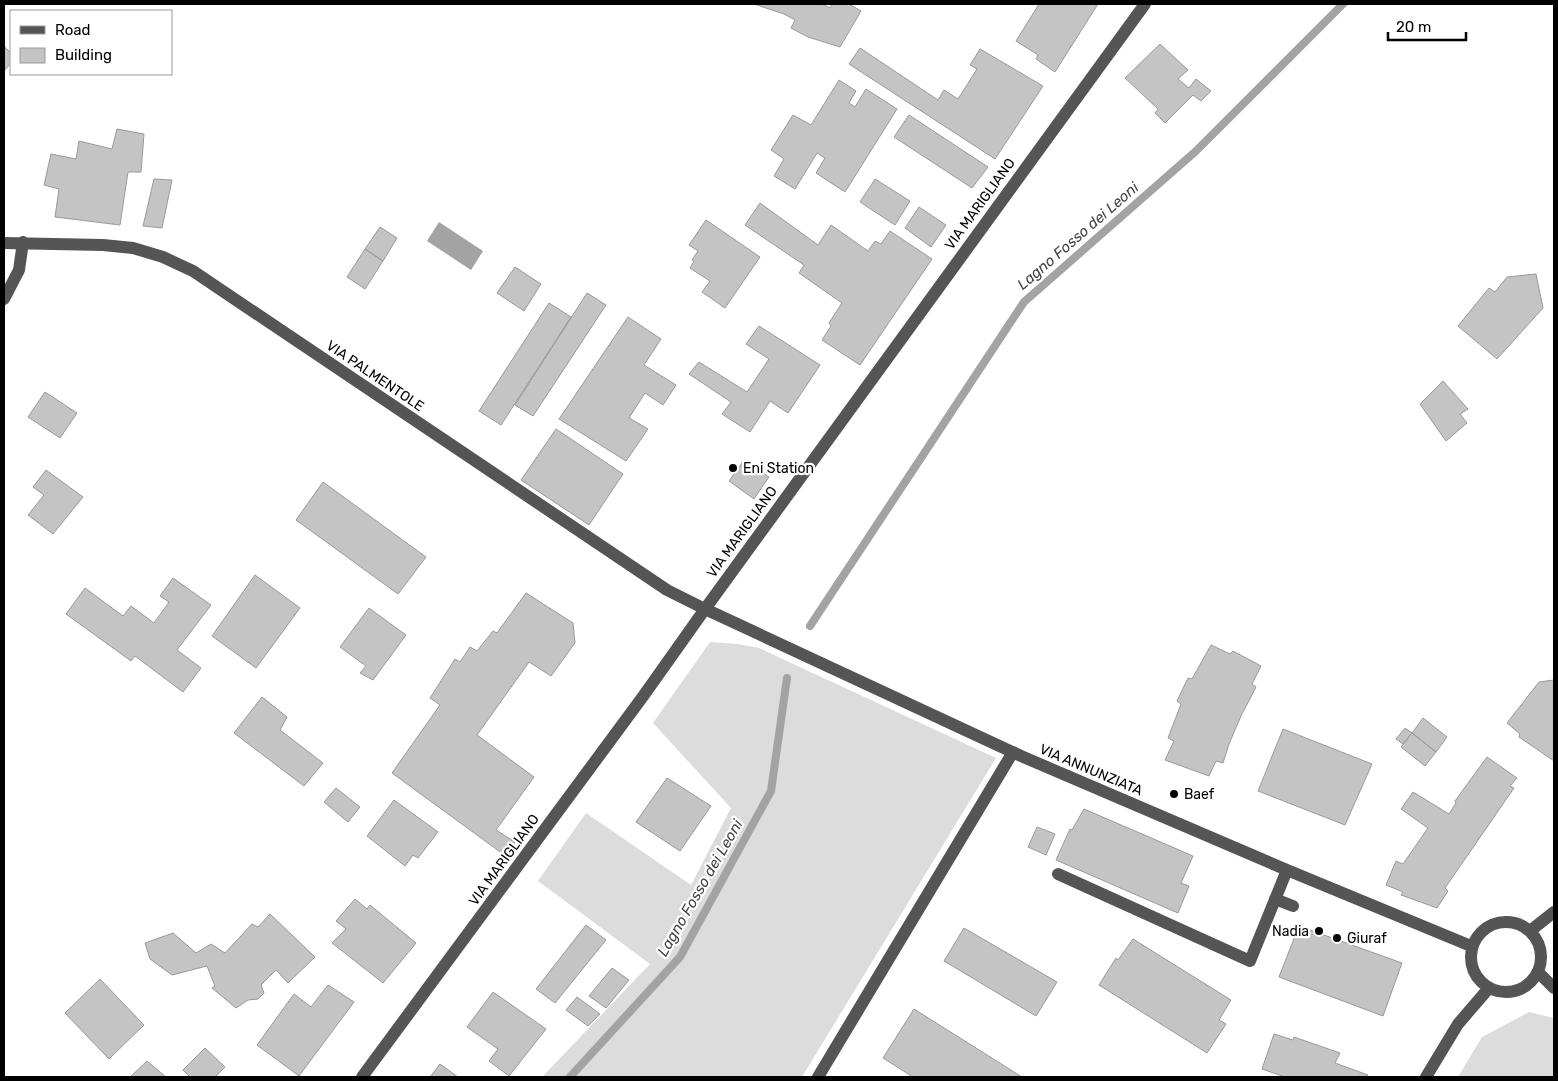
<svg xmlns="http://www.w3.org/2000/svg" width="1558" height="1081" font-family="Rubik,sans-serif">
<rect width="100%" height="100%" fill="#fff"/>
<path fill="#dcdcdc" d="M710,642L738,644L759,648L996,758L802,1077H542L650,964L538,881L586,813L691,885L731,808L653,723Z
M1529,1012L1554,1018V1077H1458L1482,1037Z"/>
<path fill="#a3a3a3" d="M439,222L483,251L471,270L427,241Z"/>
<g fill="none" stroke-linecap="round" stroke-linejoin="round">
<path stroke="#a3a3a3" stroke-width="8" d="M810,626L1024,302L1196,151L1343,4
M570,1077L680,957L771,791L787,678"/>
</g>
<path fill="#c4c4c4" stroke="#999" d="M754,4H822L830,8L832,4H849L861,11L840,47L808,37L791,28L795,20L784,14Z
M1039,4H1098L1055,72L1036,59L1038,55L1016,41Z
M1160,44L1188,70L1178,79L1189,88L1196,79L1211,91L1201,101L1193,95L1165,123L1155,113L1158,109L1125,78Z
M4,46L11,53V63L4,71Z
M860,48L938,100L944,90L958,99L977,69L970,65L980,49L1043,86L995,159L849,64Z
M839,80L856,91L849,103L855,107L866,89L897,109L845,192L816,173L825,158L817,153L795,189L774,176L784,159L771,150L793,115L811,125Z
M909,115L988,167L972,188L894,137Z
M117,129L144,134L141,172H128L120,225L55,217L59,189L44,185L51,154L76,159L79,141L112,149Z
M154,179L172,180L162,228L143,226Z
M875,179L910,201L895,225L860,202Z
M760,203L818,245L831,225L868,251L875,241L881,244L890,231L932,259L860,365L822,340L831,326L829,323L842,303L799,273L804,265L745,225Z
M919,207L946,225L931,247L905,228Z
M706,220L760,257L725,308L702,292L710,281L690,268L694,261L692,260L698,251L689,245Z
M380,227L397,238L383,261L365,249Z
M365,249L383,261L365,289L347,277Z
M515,267L541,284L524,311L497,293Z
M1536,274L1543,308L1497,359L1458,326L1489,288L1495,292L1507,277Z
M587,293L606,305L533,416L515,405Z
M549,303L571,317L501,425L479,411Z
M628,317L661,339L644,365L676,385L663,405L645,393L629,418L648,429L626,461L559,419Z
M759,326L820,365L788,413L770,401L750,432L722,414L731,402L689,374L699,362L747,392L769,359L746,344Z
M1443,381L1468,409L1460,414L1467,423L1446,441L1420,404Z
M45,392L77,413L60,438L28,417Z
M556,429L623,474L589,525L521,480Z
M744,460L769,477L754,499L729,481Z
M46,470L83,497L53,534L28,515L44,495L33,487Z
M323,482L426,557L398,594L296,520Z
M255,575L300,608L256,668L212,636Z
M173,578L211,605L177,650L201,668L183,692L135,656L131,661L66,614L85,588L123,616L131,606L154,623L169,602L160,596Z
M526,593L573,623L575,643L551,676L529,662L477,735L534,777L496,830L515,842L507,853L503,854L392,773L440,705L430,698L455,659L460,662L470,647L477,651L493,631L497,633Z
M369,608L406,635L373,680L360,673L366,666L340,647Z
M1211,645L1230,654L1233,651L1261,666L1252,684L1256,687L1241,716L1229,744L1223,763L1216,761L1209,776L1165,760L1174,741L1168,738L1181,704L1177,701L1188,678L1192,679Z
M1554,680V761L1519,737L1520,734L1507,723L1539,682Z
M262,697L287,717L280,730L323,763L304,786L234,733Z
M1423,718L1447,737L1436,752L1412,733Z
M1405,728L1412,733L1403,744L1396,739Z
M1283,729L1372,764L1345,825L1258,791Z
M1412,733L1436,752L1425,766L1401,747Z
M1487,757L1517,778L1510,786L1514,788L1445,888L1448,891L1437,908L1401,895L1403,892L1386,885L1396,861L1403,864L1428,828L1401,809L1413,792L1449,814L1456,803L1455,801Z
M667,778L711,806L680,851L636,822Z
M336,788L360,807L348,822L324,802Z
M394,800L438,832L418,858L413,855L405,866L367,836Z
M1084,809L1193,856L1181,883L1189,886L1178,913L1056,860L1070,829L1072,830Z
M1037,827L1055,834L1046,855L1028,847Z
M355,899L367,909L370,905L416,943L383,983L332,943L346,929L336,921Z
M270,914L315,957L288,983L276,970L261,985L264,993L258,999L248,1000L236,1008L212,988L215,986L207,966L172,975L150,959L145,943L173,933L196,953L211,944L225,953L252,924L258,927Z
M586,925L606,940L555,1003L536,989Z
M1299,926L1402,963L1383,1016L1279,977Z
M964,928L1057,982L1036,1016L944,961Z
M1133,939L1231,1000L1219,1020L1226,1024L1207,1053L1099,985L1116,958L1118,960Z
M612,968L629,980L606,1008L589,996Z
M100,979L144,1025L109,1059L65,1013Z
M328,985L354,1002L299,1076L257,1045L294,994L311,1007Z
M493,992L546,1029L509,1076L489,1061L498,1049L467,1027Z
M577,997L600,1014L588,1026L566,1010Z
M914,1009L1022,1077H913L883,1058Z
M1274,1034L1293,1040L1294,1037L1340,1053L1335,1063L1368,1075L1367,1077H1285L1262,1069Z
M205,1048L225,1067L215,1077H190L183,1070Z
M147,1061L166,1077H130Z
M440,1064L458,1077H430Z"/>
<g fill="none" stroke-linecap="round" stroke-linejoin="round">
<path stroke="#555" stroke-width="12" d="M4,243L103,245L133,248L163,257L193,271L667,590L705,609L1021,756L1287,870L1471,946
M4,299L19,270L23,242
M1058,874L1250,961L1287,870
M1275,899L1293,906
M1471 957a35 35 0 1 1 70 0a35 35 0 1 1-70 0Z
M1530,931L1554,912
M1538,972L1554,988
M362,1077L644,695L705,609L1145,4
M818,1077L1013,752
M1426,1077L1458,1024L1489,988"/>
</g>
<g fill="#000" stroke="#fff" stroke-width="2">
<circle cx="733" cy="468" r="5"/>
<circle cx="1174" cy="794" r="5"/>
<circle cx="1319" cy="931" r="5"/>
<circle cx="1337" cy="938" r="5"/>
</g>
<g text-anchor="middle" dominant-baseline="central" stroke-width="4.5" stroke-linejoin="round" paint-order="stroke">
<g font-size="14" fill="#000" stroke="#fff">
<text transform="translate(980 204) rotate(-54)">VIA MARIGLIANO</text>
<text transform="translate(375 376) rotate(34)">VIA PALMENTOLE</text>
<text transform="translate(742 532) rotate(-54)">VIA MARIGLIANO</text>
<text transform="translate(1091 770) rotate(23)">VIA ANNUNZIATA</text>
<text transform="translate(504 860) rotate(-54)">VIA MARIGLIANO</text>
</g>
<g font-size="14" fill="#000" stroke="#fff" text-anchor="start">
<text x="743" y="468">Eni Station</text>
<text x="1184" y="794">Baef</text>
<text x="1309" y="931" text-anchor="end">Nadia</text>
<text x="1347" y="938">Giuraf</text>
</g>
<g font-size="15" font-style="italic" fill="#444" stroke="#fff">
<text transform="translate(1078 236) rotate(-41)">Lagno Fosso dei Leoni</text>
<text transform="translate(700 888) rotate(-60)">Lagno Fosso dei Leoni</text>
</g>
</g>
<rect width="1558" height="1081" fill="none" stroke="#000000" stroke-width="10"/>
<rect x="10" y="10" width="162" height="65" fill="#ffffff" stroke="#999999"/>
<rect x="20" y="26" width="25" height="8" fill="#555555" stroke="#999999"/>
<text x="55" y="35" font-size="15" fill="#000000">Road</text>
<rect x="20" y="48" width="25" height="15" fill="#c4c4c4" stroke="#999999"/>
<text x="55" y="60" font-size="15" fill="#000000">Building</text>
<path d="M1388 32v8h78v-8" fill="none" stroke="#000000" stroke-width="2.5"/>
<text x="1396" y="32" font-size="15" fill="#000000" stroke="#ffffff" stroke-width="4" paint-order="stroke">20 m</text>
</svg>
